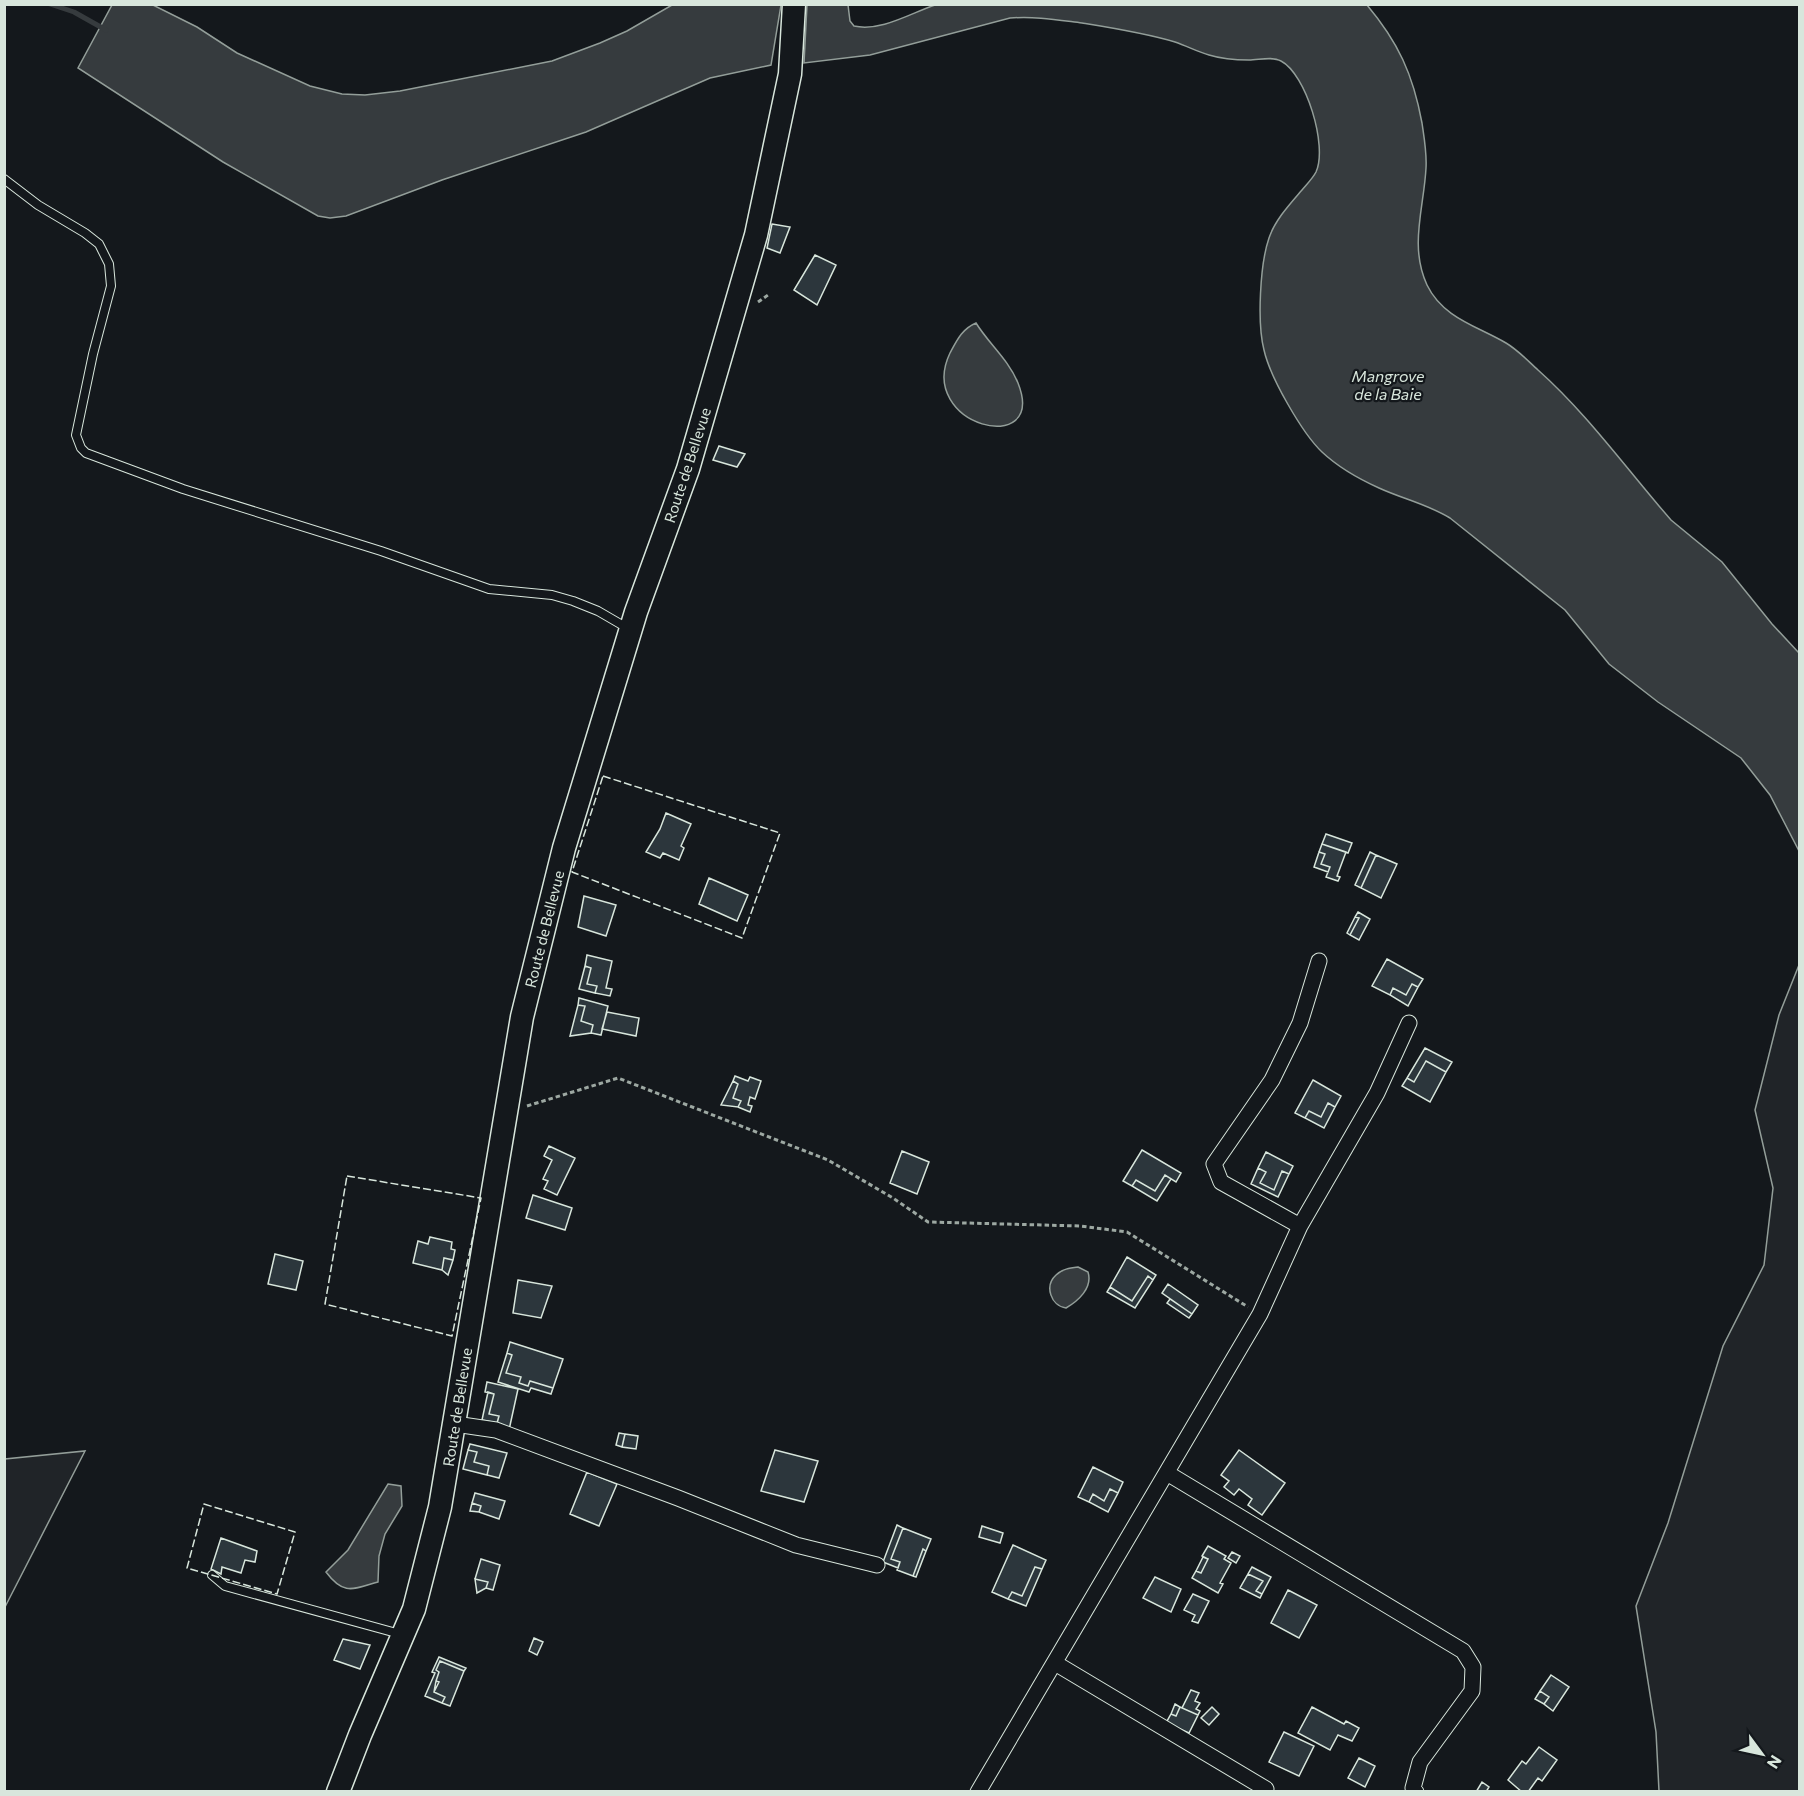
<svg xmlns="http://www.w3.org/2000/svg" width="1804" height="1796" font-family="Commissioner,sans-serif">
<rect width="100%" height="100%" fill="#14181c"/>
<path fill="#202428" stroke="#939e99" stroke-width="1.5" d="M1799,965V1791H1659L1656,1732L1636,1606L1668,1523L1723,1346L1764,1265L1773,1188L1755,1110L1779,1015Z
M85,1451L5,1607V1459Z"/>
<path fill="#363b3e" stroke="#939e99" stroke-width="1.5" d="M112,5H153L197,27L237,53L310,86L342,94L365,95L400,91L552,61L600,43L627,31L672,5H781L771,65L710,78L586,132L442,180L346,216L330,218L318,216L223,162L78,68Z
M935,5H1367C1398,42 1413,74 1422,123C1424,137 1427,153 1426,168C1424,208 1409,246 1427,285C1443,318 1477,326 1506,343C1518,350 1528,361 1538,370C1583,410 1620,460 1659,506L1671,520L1722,562L1772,624L1799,653V851L1770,795L1741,758L1658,702L1609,664L1565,610L1450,518C1427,504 1403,499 1379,488C1359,479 1338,467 1322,452C1302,433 1270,377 1264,350C1257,323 1260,264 1269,238C1275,220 1290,204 1302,190C1307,184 1313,178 1316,172C1328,146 1306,74 1281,61C1272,56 1259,60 1249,60C1236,60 1222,59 1209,55C1198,52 1187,46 1175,42C1145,33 1113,28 1082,23C1058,20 1035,16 1010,18L870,55L804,63L807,5H848L850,21L854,26C881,32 911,13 935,5Z
M976,323C989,344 1008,359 1018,383C1048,459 915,426 950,353C957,340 962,329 976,323Z
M1078,1267L1088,1272C1093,1288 1078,1301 1066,1308C1051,1306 1044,1286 1056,1275C1062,1269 1070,1268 1078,1267Z
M388,1484L401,1486L402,1506L385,1534L379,1556L378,1582C353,1589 344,1596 326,1572L348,1550Z"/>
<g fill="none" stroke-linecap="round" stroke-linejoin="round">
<path stroke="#363b3e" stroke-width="5" d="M50,4L74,12L106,30"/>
</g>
<path fill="#2c363c" stroke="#d8e6dc" stroke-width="1.5" d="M772,224L790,227L780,253L767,248Z
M815,255L836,265L817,305L794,290Z
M719,446L745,454L737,467L713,460Z
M666,813L691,824L681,846L684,848L679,860L663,853L660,858L646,852L660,829Z
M1326,834L1352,843L1348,853L1322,844Z
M1322,844L1346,852L1337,876L1340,877L1338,881L1326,877L1330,867L1321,864L1325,854L1319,852Z
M1319,852L1325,854L1321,864L1330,867L1328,872L1314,867Z
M1370,852L1376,855L1361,888L1355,885Z
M1376,855L1397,864L1381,898L1361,888Z
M709,878L748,895L737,921L699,904Z
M584,896L616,905L606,936L578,927Z
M1358,912L1370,919L1359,940L1350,935L1359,918L1355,917Z
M1355,917L1359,918L1350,935L1347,933Z
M587,955L612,961L606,988L612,989L610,996L595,993L597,986L587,984L591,968L585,966Z
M1387,959L1423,979L1418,987L1412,984L1406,995L1393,988L1390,995L1372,986Z
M585,966L591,968L587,984L597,986L595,993L579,989Z
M1412,984L1418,987L1408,1006L1390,995L1393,988L1406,995Z
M579,998L608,1006L601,1035L591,1033L593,1025L581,1021L585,1006L578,1005Z
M578,1005L585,1006L581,1021L593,1025L591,1033L570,1036Z
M607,1012L639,1018L636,1036L602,1029Z
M1425,1048L1452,1062L1446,1072L1426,1061L1414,1082L1407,1078Z
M1426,1061L1446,1072L1430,1102L1402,1086L1407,1078L1414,1082Z
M735,1076L748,1081L750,1077L761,1081L755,1099L750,1097L748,1105L752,1106L750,1112L738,1107L741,1101L733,1098L738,1084L733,1081Z
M1313,1080L1341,1096L1335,1107L1328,1103L1321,1117L1309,1111L1305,1118L1295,1113Z
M733,1081L738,1084L733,1098L741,1101L738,1107L721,1105Z
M1328,1103L1335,1107L1324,1128L1305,1118L1309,1111L1321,1117Z
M549,1146L575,1158L557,1195L544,1189L548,1181L543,1179L552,1160L544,1156Z
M1142,1150L1181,1173L1176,1182L1165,1175L1155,1191L1136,1180L1132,1186L1123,1181Z
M902,1151L929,1162L917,1194L890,1183Z
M1266,1152L1293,1166L1289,1174L1282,1171L1274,1190L1260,1183L1266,1172L1258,1168Z
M1258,1168L1266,1172L1260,1183L1274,1190L1282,1171L1289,1174L1278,1197L1251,1184Z
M1165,1175L1171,1179L1157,1201L1132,1186L1136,1180L1155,1191Z
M533,1195L572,1208L565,1230L526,1218Z
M430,1237L452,1242L451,1249L455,1250L453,1260L444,1258L442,1270L413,1263L418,1241L428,1244Z
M275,1254L303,1261L296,1290L268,1284Z
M1127,1257L1156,1275L1153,1280L1148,1276L1132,1301L1110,1287Z
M444,1258L453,1260L448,1275L442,1270Z
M1148,1276L1153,1280L1135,1308L1107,1292L1110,1287L1132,1301Z
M518,1280L552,1286L541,1318L513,1313Z
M1168,1284L1198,1305L1192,1314L1162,1293Z
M1170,1299L1192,1314L1189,1318L1167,1303Z
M510,1342L563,1359L553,1388L530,1381L528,1386L519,1383L521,1377L506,1373L512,1355L507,1353Z
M507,1353L512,1355L506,1373L521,1377L519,1383L528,1386L530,1381L553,1388L551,1394L531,1388L529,1392L498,1382Z
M487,1382L518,1389L509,1430L496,1427L499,1416L489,1414L494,1394L485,1392Z
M488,1392L494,1394L489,1414L499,1416L497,1423L482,1420Z
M619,1433L625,1434L622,1447L616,1445Z
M625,1434L638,1436L636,1449L622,1447Z
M470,1444L507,1453L499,1478L487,1475L489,1466L474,1462L477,1452L468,1450Z
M468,1450L477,1452L474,1462L489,1466L487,1475L463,1469Z
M775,1450L818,1461L804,1502L761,1491Z
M1239,1450L1285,1483L1262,1515L1248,1505L1252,1499L1239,1489L1234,1495L1224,1487L1229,1481L1221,1475Z
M1093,1467L1123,1482L1118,1493L1110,1489L1104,1501L1093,1494L1089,1502L1078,1497Z
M587,1472L617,1484L599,1526L570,1514Z
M1110,1489L1118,1493L1108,1512L1089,1502L1093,1494L1104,1501Z
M475,1493L505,1501L499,1519L479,1512L481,1506L472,1503Z
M472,1503L481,1506L479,1512L470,1511Z
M897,1525L903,1528L891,1559L900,1562L898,1568L883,1562Z
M982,1526L1003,1533L1000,1543L979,1537Z
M903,1528L931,1539L926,1551L923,1549L913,1576L897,1570L900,1562L891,1559Z
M221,1538L257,1551L255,1562L245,1560L241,1573L222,1567L221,1574L211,1569Z
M1013,1545L1046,1560L1042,1569L1035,1567L1022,1596L1012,1592L1008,1599L992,1592Z
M1208,1546L1226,1556L1224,1559L1231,1563L1220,1583L1223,1584L1218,1593L1192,1578L1196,1571L1201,1573L1208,1559L1202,1556Z
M923,1549L926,1551L916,1577L913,1576Z
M1232,1552L1240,1556L1236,1563L1228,1558Z
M1203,1557L1208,1559L1201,1573L1196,1571Z
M481,1559L500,1565L493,1590L486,1588L488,1582L475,1579Z
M1035,1567L1042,1569L1026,1606L1008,1599L1012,1592L1022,1596Z
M1252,1567L1271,1577L1262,1594L1256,1591L1263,1581L1248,1574Z
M1248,1574L1263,1581L1256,1591L1262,1594L1260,1598L1240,1588Z
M1155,1577L1181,1589L1171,1612L1143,1598Z
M475,1579L488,1582L486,1588L477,1593Z
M1288,1590L1317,1605L1299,1638L1271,1623Z
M1193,1594L1209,1601L1198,1623L1192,1621L1195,1615L1184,1610Z
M534,1638L543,1642L537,1655L529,1651Z
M343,1639L370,1645L360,1669L334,1660Z
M439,1657L466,1668L464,1671L440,1661L436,1670L439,1672L436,1681L434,1692L445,1697L442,1703L425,1696L435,1673L432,1672Z
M440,1661L464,1671L450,1706L442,1703L445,1697L434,1692L439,1682L436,1681L439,1672L436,1670Z
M1551,1675L1569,1687L1553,1711L1544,1704L1549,1697L1540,1691Z
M1191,1690L1199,1693L1195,1701L1200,1703L1196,1709L1200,1711L1198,1715L1182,1708Z
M1540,1691L1549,1697L1544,1704L1535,1699Z
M1175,1704L1180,1707L1176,1716L1171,1714Z
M1180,1707L1198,1715L1189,1733L1166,1723L1171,1714L1176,1716Z
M1212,1707L1219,1714L1209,1725L1201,1718Z
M1312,1707L1344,1724L1346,1721L1359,1728L1352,1741L1338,1735L1330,1750L1298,1733Z
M1284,1732L1314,1746L1299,1776L1269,1762Z
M1539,1747L1557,1760L1542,1781L1538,1778L1528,1792H1522L1508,1780L1522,1761L1526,1764Z
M1359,1758L1375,1766L1365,1787L1348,1778Z
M1482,1782L1489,1787L1486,1792H1476Z"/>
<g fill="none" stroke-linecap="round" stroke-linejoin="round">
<defs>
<path id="service" d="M4,179L38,205L85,233L99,244L109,264L111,286L93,354L76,435L81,448L86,453L183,489L381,551L489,589L552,595L573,601L598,611L629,629
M212,1575L225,1586L400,1634"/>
<path id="minor" d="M1300,1226L1221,1182L1214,1164L1272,1080L1300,1023L1319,961
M455,1424L496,1430L678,1498L796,1545L877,1565
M1167,1473L1463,1651L1473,1667L1472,1691L1420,1762L1413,1788L1416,1792
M1055,1663L1266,1789
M978,1792L1260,1314L1300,1226L1377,1093L1409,1023"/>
<path id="secondary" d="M338,1792L360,1735L414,1609L440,1507L522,1017L564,848L636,612L688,469L756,235L790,74L794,4"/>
</defs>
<use href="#service" stroke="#d8e6dc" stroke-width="10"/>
<use href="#minor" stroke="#d8e6dc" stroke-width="17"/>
<use href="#secondary" stroke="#d8e6dc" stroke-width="25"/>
<path stroke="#9da8a2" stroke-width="3" stroke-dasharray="4.5 3" stroke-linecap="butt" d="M758,302L768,295
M527,1106L618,1078L828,1160L893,1198L928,1222L1080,1226L1127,1232L1248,1307"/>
<use href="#service" stroke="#14181c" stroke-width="8"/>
<use href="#minor" stroke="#14181c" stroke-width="15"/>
<use href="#secondary" stroke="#14181c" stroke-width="22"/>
<path stroke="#d8e6dc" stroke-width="1.5" stroke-dasharray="8 3" stroke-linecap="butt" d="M603,776L780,833L742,938L572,872Z
M347,1176L481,1198L452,1336L325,1304Z
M204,1504L295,1532L277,1594L187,1568Z"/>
</g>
<g text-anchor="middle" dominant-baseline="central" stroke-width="4.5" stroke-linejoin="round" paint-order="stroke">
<g font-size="15" fill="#d8e6dc" stroke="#14181c">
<text transform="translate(687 465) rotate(-72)">Route de Bellevue</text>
<text transform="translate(544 929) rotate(-76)">Route de Bellevue</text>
<text transform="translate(457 1407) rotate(-81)">Route de Bellevue</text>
</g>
<g font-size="16" font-style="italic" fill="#d8e6dc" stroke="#14181c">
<text x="1388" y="375">Mangrove<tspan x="1388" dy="18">de la Baie</tspan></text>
</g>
</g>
<rect width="1804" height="1796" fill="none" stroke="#d8e6dc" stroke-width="12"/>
<g transform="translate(1762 1754) rotate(123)" stroke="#14181c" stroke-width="4.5" paint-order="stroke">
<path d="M0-4.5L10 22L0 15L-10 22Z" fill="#d8e6dc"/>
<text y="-9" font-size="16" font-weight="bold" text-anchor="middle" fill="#d8e6dc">N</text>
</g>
</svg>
